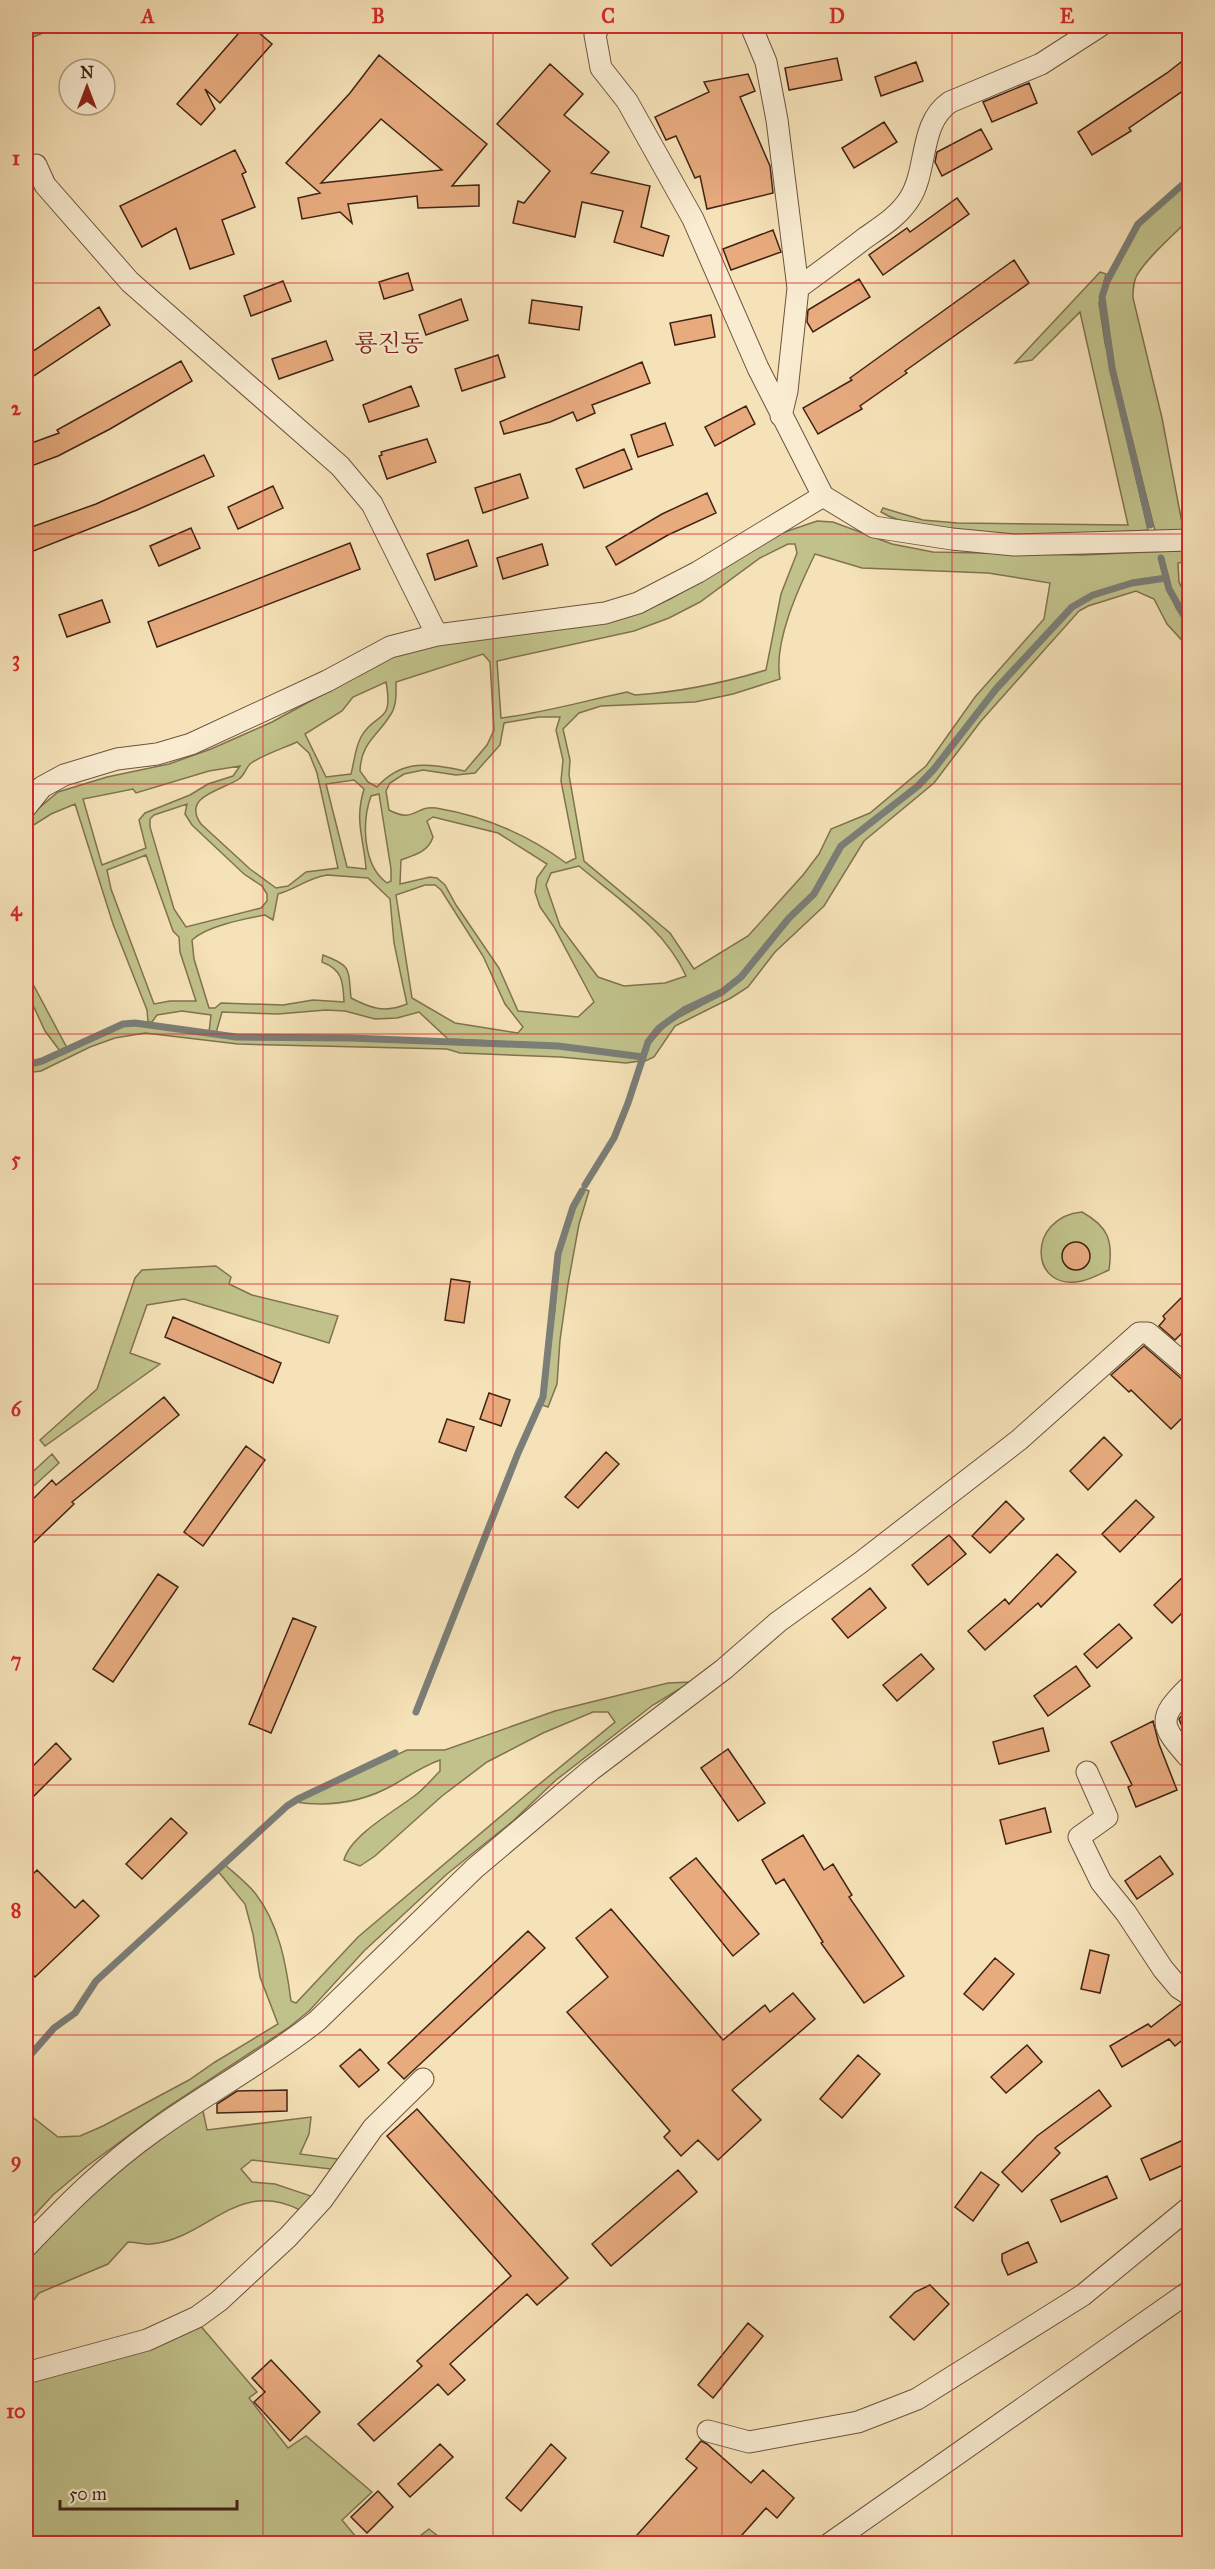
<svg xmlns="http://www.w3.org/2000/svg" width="1215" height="2569" font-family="'IM FELL Great Primer','Noto Serif KR',serif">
<rect width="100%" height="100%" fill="#f6e2b8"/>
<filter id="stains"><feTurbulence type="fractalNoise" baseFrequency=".00333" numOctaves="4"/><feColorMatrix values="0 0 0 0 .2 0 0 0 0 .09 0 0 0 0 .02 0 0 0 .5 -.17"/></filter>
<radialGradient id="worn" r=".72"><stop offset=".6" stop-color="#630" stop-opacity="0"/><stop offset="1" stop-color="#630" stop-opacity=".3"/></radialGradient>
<path fill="#c1c28b" stroke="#817250" stroke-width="1.5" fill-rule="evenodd" d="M26,26H60L26,40Z
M1189,180V219C1173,236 1150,254 1137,275C1133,282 1133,290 1133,298L1162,418L1182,523H1189V531H1155L1114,367L1104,297L1109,282L1139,225Z
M1100,272L1106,274L1099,303L1105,343L1148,530C1072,535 991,541 916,523C903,521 892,519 881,512L883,508L923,520L957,523L1128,525L1080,312L1032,360L1015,363Z
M817,521L833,522L892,544L933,552L1082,555L1189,550V561L1178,563L1179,582L1189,602V623L1171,588L1163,558L1159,559L1164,577L1131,582L1092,593L1071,606L995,688L932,768L916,784L840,845L812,893L788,917L740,976L721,990L666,1020L647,1041L642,1055L559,1044L448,1039L419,1012L397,1018L375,1019L345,1011L326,1010L278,1014L222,1012L216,1033L209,1032L211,1015L182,1011L157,1015L152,1022H148L147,1010L113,924L75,804L51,814L26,830V819L58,792L107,777L169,764L211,749L272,722L395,655L415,649L643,611L670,599L782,533ZM788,544H795L797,553L781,594L766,670C723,683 680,692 635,695L627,692C584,701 543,713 501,718L497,661L634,631L669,618L700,602L760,558ZM815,554L862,568L988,573L1050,583L1044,619L975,697L926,766L870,813L831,829L819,854L803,875L748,936L694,969L670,933L584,861L569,775L570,760L563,729L579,713L601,706L695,702L733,694L780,679C773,642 799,587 815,554ZM483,654L490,662L494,730L487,745L465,771C430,764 403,758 377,787L368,782L360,771C361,742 378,736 391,714C397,705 396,692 396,682ZM386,682C394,726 376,710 361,737C355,748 354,763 351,774L326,777L305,734L342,711L353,697ZM539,717H560L556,730L563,760L561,781L576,858L566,863C527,834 484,816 436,808C415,805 415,824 389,810L386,791L390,783L404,774L423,770L456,775L475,773L500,745L504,723ZM297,742L309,753L317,773L338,868L306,872L288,886L276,888L250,869L201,824C181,796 223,790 239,779C245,775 245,769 250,764C260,756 284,748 297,742ZM240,766L233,776L208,784L190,795L145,813L139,820L146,848L102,865L83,799L133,789L136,793L209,771ZM354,780L364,789C354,822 364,838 366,869L347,867L326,784ZM379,794L391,869V881L387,883C362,865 362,821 371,796ZM187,804L185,814L192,825L244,874L262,886L267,894V901L261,908L186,927L174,909L150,827V819L154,815ZM433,817L498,833L547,864L537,878L535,892L540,907L554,927L594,1002L578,1017L518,1011L499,968L456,905L445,885L437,878L430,877L400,884L401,860C415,855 428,852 433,837L427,821ZM146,855L173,931L179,937L180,952L196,1001H170L154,1004L111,889L107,870ZM579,866C618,899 664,928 686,976L665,983L624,986L598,977L560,926L546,885L551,873ZM327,875L368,878L390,899L394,943L407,1004C385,1013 372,1009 351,998C348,968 352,966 323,955L322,962C343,970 343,982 344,1002L313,1000L283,1005L221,1003L215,1008H209L194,959L192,940C207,926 244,919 265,915L273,920L278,894C297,889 307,878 327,875ZM425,885H435L441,890L483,956L505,1004L523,1027L518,1033L455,1023L412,998L396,895Z
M1165,580L1176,608L1189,628V648L1167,624L1154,599L1136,591L1088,606L1079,611L981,721L934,783L864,841L824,906L775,952L748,987L731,998L675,1026L654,1057L643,1062L650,1043L668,1023L723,994L743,978L790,919L815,896L842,847L919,787L935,770L998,690L1073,609L1094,597L1132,585Z
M26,971L67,1048L60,1051L45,1031L26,990Z
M123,1025H152L236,1038L350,1040L558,1047L641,1058L640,1061L626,1063L560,1057L460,1053L447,1049L238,1044L145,1033L115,1038L90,1047L41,1071L26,1073V1067L43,1063Z
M584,1189L589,1191L579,1224L568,1284L560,1340L557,1384L548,1407L542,1405L555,1309L559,1254L575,1208Z
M1082,1212C1109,1227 1113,1241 1109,1270C1100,1274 1091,1279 1082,1281C1029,1293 1026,1217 1082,1212Z
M216,1266L231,1277L229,1284L252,1295L338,1316L329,1343L184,1299L147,1305L130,1353L160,1364L45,1446L40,1440L97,1389L135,1278L142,1270Z
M52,1454L59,1463L26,1493V1478Z
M691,1682L653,1705L556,1780L513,1821L447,1874L364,1951L309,2011L288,2028L163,2110L86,2167L53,2195L26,2224V2112L58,2137L80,2136L103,2126L189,2080L215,2062L278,2024L260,1977L253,1934L245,1904L217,1870L224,1864C234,1873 247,1883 255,1893C279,1924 286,1963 291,2001L296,2003L358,1937L526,1795L615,1722L608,1712H593L543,1733L487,1762L442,1796L375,1856L360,1866L344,1860C350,1836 393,1812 413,1797C423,1790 431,1780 440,1771V1760C423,1766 410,1775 395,1784C364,1802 329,1807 295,1802L407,1750H445L555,1711L668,1683Z
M202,2106L207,2130L311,2117L309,2134L300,2154L338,2159L331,2169L252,2160L241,2169L252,2182L275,2184L311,2196L300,2210C236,2178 208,2239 151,2244C144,2245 135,2242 128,2242L108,2264L39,2293L26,2310V2258L31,2250L109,2172Z
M199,2324L257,2392L249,2398L288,2448L306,2436L372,2492L342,2520L361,2543H26V2382Z
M429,2529L447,2543H411Z"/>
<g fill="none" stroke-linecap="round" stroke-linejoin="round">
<path stroke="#7b7e78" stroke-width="7" d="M1150,525L1112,368L1102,297L1107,281L1138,224L1190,178
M1161,558L1169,589L1190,626
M26,1065L42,1061L123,1024L135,1023L236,1037L350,1038L558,1046L643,1057
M585,1185L614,1138L628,1103L648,1042L659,1028L684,1010L722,992L741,977L789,918L814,894L841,846L918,786L934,769L996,689L1072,607L1093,595L1132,583L1166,578
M416,1712L518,1453L543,1397L558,1254L573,1207L582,1191
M26,2060L54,2028L75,2013L96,1981L287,1806L298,1799L395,1753"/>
</g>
<path fill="#e7ab7e" stroke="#412315" stroke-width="1.5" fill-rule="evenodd" d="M245,26H251L272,44L220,103L205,89L215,109L201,125L177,104Z
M379,55L487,144L452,186L479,185V206L418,208L417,196L348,204L352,223L340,212L302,219L298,198L320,193L286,163L350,93ZM381,119L442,170L321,183Z
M1190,55V86L1129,128L1131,131L1092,155L1078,132L1167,73Z
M837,58L842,80L789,90L785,68Z
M916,62L923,81L881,96L875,77Z
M550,64L583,94L564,115L609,152L591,173L650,186L641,227L669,236L663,256L614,242L623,211L582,202L575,237L513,223L518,201L524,203L550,171L497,124Z
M748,74L755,91L740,97L770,166L773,193L707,209L700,176L695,178L676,136L666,140L655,117L709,92L704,82Z
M1029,83L1037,103L992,122L983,102Z
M884,122L897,142L854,168L842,148Z
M981,129L992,149L942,176L935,162L937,152Z
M235,150L246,172L242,174L255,207L222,220L234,254L190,269L176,228L142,247L120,206Z
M957,198L969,214L883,275L869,255L907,228L910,232Z
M773,230L781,252L731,270L723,249Z
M1014,260L1029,283L905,371L907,373L860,406L862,409L818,434L803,408L852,380L850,378Z
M408,273L413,290L384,299L379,282Z
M859,279L870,297L813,332L807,322L808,310Z
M283,281L291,301L251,316L244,296Z
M461,299L468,320L426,335L419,315Z
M532,300L582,307L579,330L529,323Z
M99,307L110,325L26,381V356Z
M711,315L715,337L675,345L670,323Z
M326,341L333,360L279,379L272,359Z
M498,355L505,377L462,391L455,369Z
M181,361L192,381L110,429L58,456L26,468V445L59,433L57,430Z
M642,362L650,383L592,405L595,413L577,421L573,412L550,422L504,434L500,422Z
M411,386L419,406L369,422L363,405Z
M746,406L755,424L715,446L705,427Z
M665,423L673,445L638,457L631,435Z
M427,439L436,462L387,479L379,456L382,455L381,452Z
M624,449L632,469L584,488L576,469Z
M204,455L214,476L137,510L26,554V529L96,504Z
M520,474L528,498L483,513L475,488Z
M273,486L283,508L238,529L228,507Z
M707,493L716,513L668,535L616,565L606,547L662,514Z
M191,528L200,548L159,566L150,546Z
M468,540L477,566L435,580L427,554Z
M350,543L360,569L157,647L148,622Z
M542,544L548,565L503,579L497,558Z
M102,600L110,622L67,637L59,615Z
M1062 1256a14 14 0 1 1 28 0a14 14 0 1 1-28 0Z
M451,1279L470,1282L464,1323L445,1320Z
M1190,1289V1325L1175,1340L1159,1326L1165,1319L1163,1316Z
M173,1317L281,1363L273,1383L165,1337Z
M1144,1346L1182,1379L1190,1381V1410L1171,1429L1131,1390L1129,1392L1111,1375Z
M489,1393L510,1400L501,1426L480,1419Z
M164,1397L179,1415L72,1502L74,1504L26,1550V1506L52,1480L56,1485Z
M447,1419L474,1427L466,1451L439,1442Z
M1104,1437L1122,1455L1088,1490L1070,1471Z
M246,1446L265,1460L203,1546L184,1532Z
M606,1452L619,1464L578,1508L565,1497Z
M1136,1500L1154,1517L1120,1552L1102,1534Z
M1006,1501L1024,1519L990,1553L972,1536Z
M949,1535L966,1554L928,1585L912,1565Z
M1057,1554L1076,1572L1041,1607L1038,1603L985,1650L968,1631L1005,1599L1009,1604Z
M1190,1570V1605L1172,1623L1154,1605Z
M158,1574L178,1587L113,1682L93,1669Z
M870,1588L886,1608L848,1638L832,1619Z
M293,1618L316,1627L271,1733L249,1724Z
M1119,1624L1132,1638L1097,1668L1084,1654Z
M921,1654L934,1669L897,1701L883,1685Z
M1076,1666L1090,1686L1048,1716L1034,1696Z
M1190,1705V1729L1184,1731L1179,1719Z
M1153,1721L1159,1744L1177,1790L1136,1807L1128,1787L1132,1785L1111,1742Z
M1043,1728L1049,1751L999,1764L993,1742Z
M56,1743L71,1759L26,1804V1773Z
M728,1749L765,1803L738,1821L701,1768Z
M1045,1808L1051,1832L1006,1844L1000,1820Z
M171,1818L187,1833L142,1879L126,1864Z
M803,1835L824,1870L833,1864L852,1895L849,1897L904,1976L864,2003L821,1943L823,1942L784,1879L776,1884L762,1860Z
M1160,1856L1173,1874L1137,1899L1125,1881Z
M696,1858L759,1934L733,1956L670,1878Z
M37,1870L75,1908L83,1900L99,1916L35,1977L26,1967V1881Z
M611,1909L723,2040L765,2005L770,2012L793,1993L815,2019L732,2090L761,2120L718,2160L698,2140L681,2156L664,2137L670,2131L567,2012L608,1977L576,1938Z
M528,1931L545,1948L404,2079L388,2063Z
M1090,1950L1109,1955L1100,1993L1081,1989Z
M995,1958L1014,1974L983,2010L964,1994Z
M1181,2004L1190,2008V2034L1175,2046L1169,2039L1122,2067L1110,2046L1148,2024L1151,2027Z
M1027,2045L1042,2062L1006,2093L991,2077Z
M360,2049L379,2070L359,2087L340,2066Z
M858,2055L880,2074L842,2118L820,2099Z
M287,2090V2111L217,2113V2104L237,2091Z
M1099,2090L1111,2106L1055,2148L1060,2153L1022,2192L1002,2172L1037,2136Z
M417,2109L568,2278L537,2305L527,2294L450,2364L465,2380L448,2395L438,2384L374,2441L358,2424L422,2366L417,2361L511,2276L387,2136Z
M1190,2137V2162L1150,2180L1141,2159Z
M678,2170L697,2192L611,2266L592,2244Z
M981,2172L999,2185L973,2221L955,2207Z
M1107,2176L1117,2198L1061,2222L1051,2200Z
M1028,2242L1037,2262L1008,2275L1002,2261V2254Z
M930,2285L949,2304L914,2340L890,2317L915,2292Z
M748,2323L763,2336L713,2398L698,2385Z
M271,2360L320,2412L290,2441L254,2402L265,2392L252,2378Z
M701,2441L707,2444L751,2483L763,2470L794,2498L777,2518L766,2508L734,2544H629L697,2468L686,2459Z
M440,2444L453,2457L410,2497L398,2484Z
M551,2444L566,2458L521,2511L506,2498Z
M378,2491L393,2507L367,2533L351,2517Z"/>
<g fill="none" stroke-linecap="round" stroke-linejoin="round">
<defs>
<path id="minor" d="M599,26L595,35L601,68L627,101L693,219L758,368L823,496L874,527L952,539L1014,545L1190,540
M751,26L766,62L777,120L798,288L787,391L781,416
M36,165L45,185L130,282L340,466L372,504L437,635
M798,288C820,272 843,255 865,238C881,227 899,216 910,198C928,169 919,123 950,102L1041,64L1100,26
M26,807L42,787L64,775L117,759L157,754L191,744L327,681L390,647L437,635L605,613L638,603L698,572L823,496
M1190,1686C1156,1719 1160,1725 1190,1759
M1087,1772L1107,1817L1079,1837L1101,1882L1126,1913L1163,1969L1179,1988L1190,1995
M26,2247C66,2205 106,2165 154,2131C207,2093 265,2062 317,2021L475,1868L591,1770L724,1669L778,1622L860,1563L1019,1440L1139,1333H1148L1190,1369
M26,2373L147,2340L197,2317L219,2301L288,2237L322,2200L373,2128L423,2079
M708,2431L749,2442L858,2422L917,2399L1083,2295L1190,2207
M829,2544L1190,2291"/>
</defs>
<use href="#minor" stroke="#6e533e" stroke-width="23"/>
<use href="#minor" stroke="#f9ecd1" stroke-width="21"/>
</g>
<path fill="none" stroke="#d62828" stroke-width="1.5" stroke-opacity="0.55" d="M263,26V2544M493,26V2544M722,26V2544M952,26V2544M26,283H1190M26,534H1190M26,784H1190M26,1034H1190M26,1284H1190M26,1535H1190M26,1785H1190M26,2035H1190M26,2286H1190"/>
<g text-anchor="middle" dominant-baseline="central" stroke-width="4.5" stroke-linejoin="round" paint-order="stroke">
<g font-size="24" fill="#7a1f14" stroke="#f9ecd1">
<text x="389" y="343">룡진동</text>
</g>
</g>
<rect width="1215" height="2569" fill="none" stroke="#f6e2b8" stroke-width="66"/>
<g transform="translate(87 87)"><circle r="28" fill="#f9ecd1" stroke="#af9c86" stroke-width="1.5"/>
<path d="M0-4.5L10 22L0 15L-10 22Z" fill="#8f2418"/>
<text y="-9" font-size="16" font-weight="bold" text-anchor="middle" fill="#412315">N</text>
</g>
<path d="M60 2500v9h177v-9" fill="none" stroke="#412315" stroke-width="3"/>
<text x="69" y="2500" font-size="18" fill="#412315" stroke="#f9ecd1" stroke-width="4.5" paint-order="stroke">50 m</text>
<rect x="33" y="33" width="1149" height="2503" fill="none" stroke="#d62828" stroke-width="2"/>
<g font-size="20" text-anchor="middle" font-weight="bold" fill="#d62828">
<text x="148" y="23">A</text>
<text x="378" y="23">B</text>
<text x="608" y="23">C</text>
<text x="837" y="23">D</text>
<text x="1067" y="23">E</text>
<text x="16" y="165">1</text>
<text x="16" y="415">2</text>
<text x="16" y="666">3</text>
<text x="16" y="916">4</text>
<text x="16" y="1166">5</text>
<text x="16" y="1416">6</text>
<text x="16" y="1667">7</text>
<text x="16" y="1917">8</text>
<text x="16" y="2167">9</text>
<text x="16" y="2418">10</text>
</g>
<rect width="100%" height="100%" filter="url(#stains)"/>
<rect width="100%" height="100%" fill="url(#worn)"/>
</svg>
